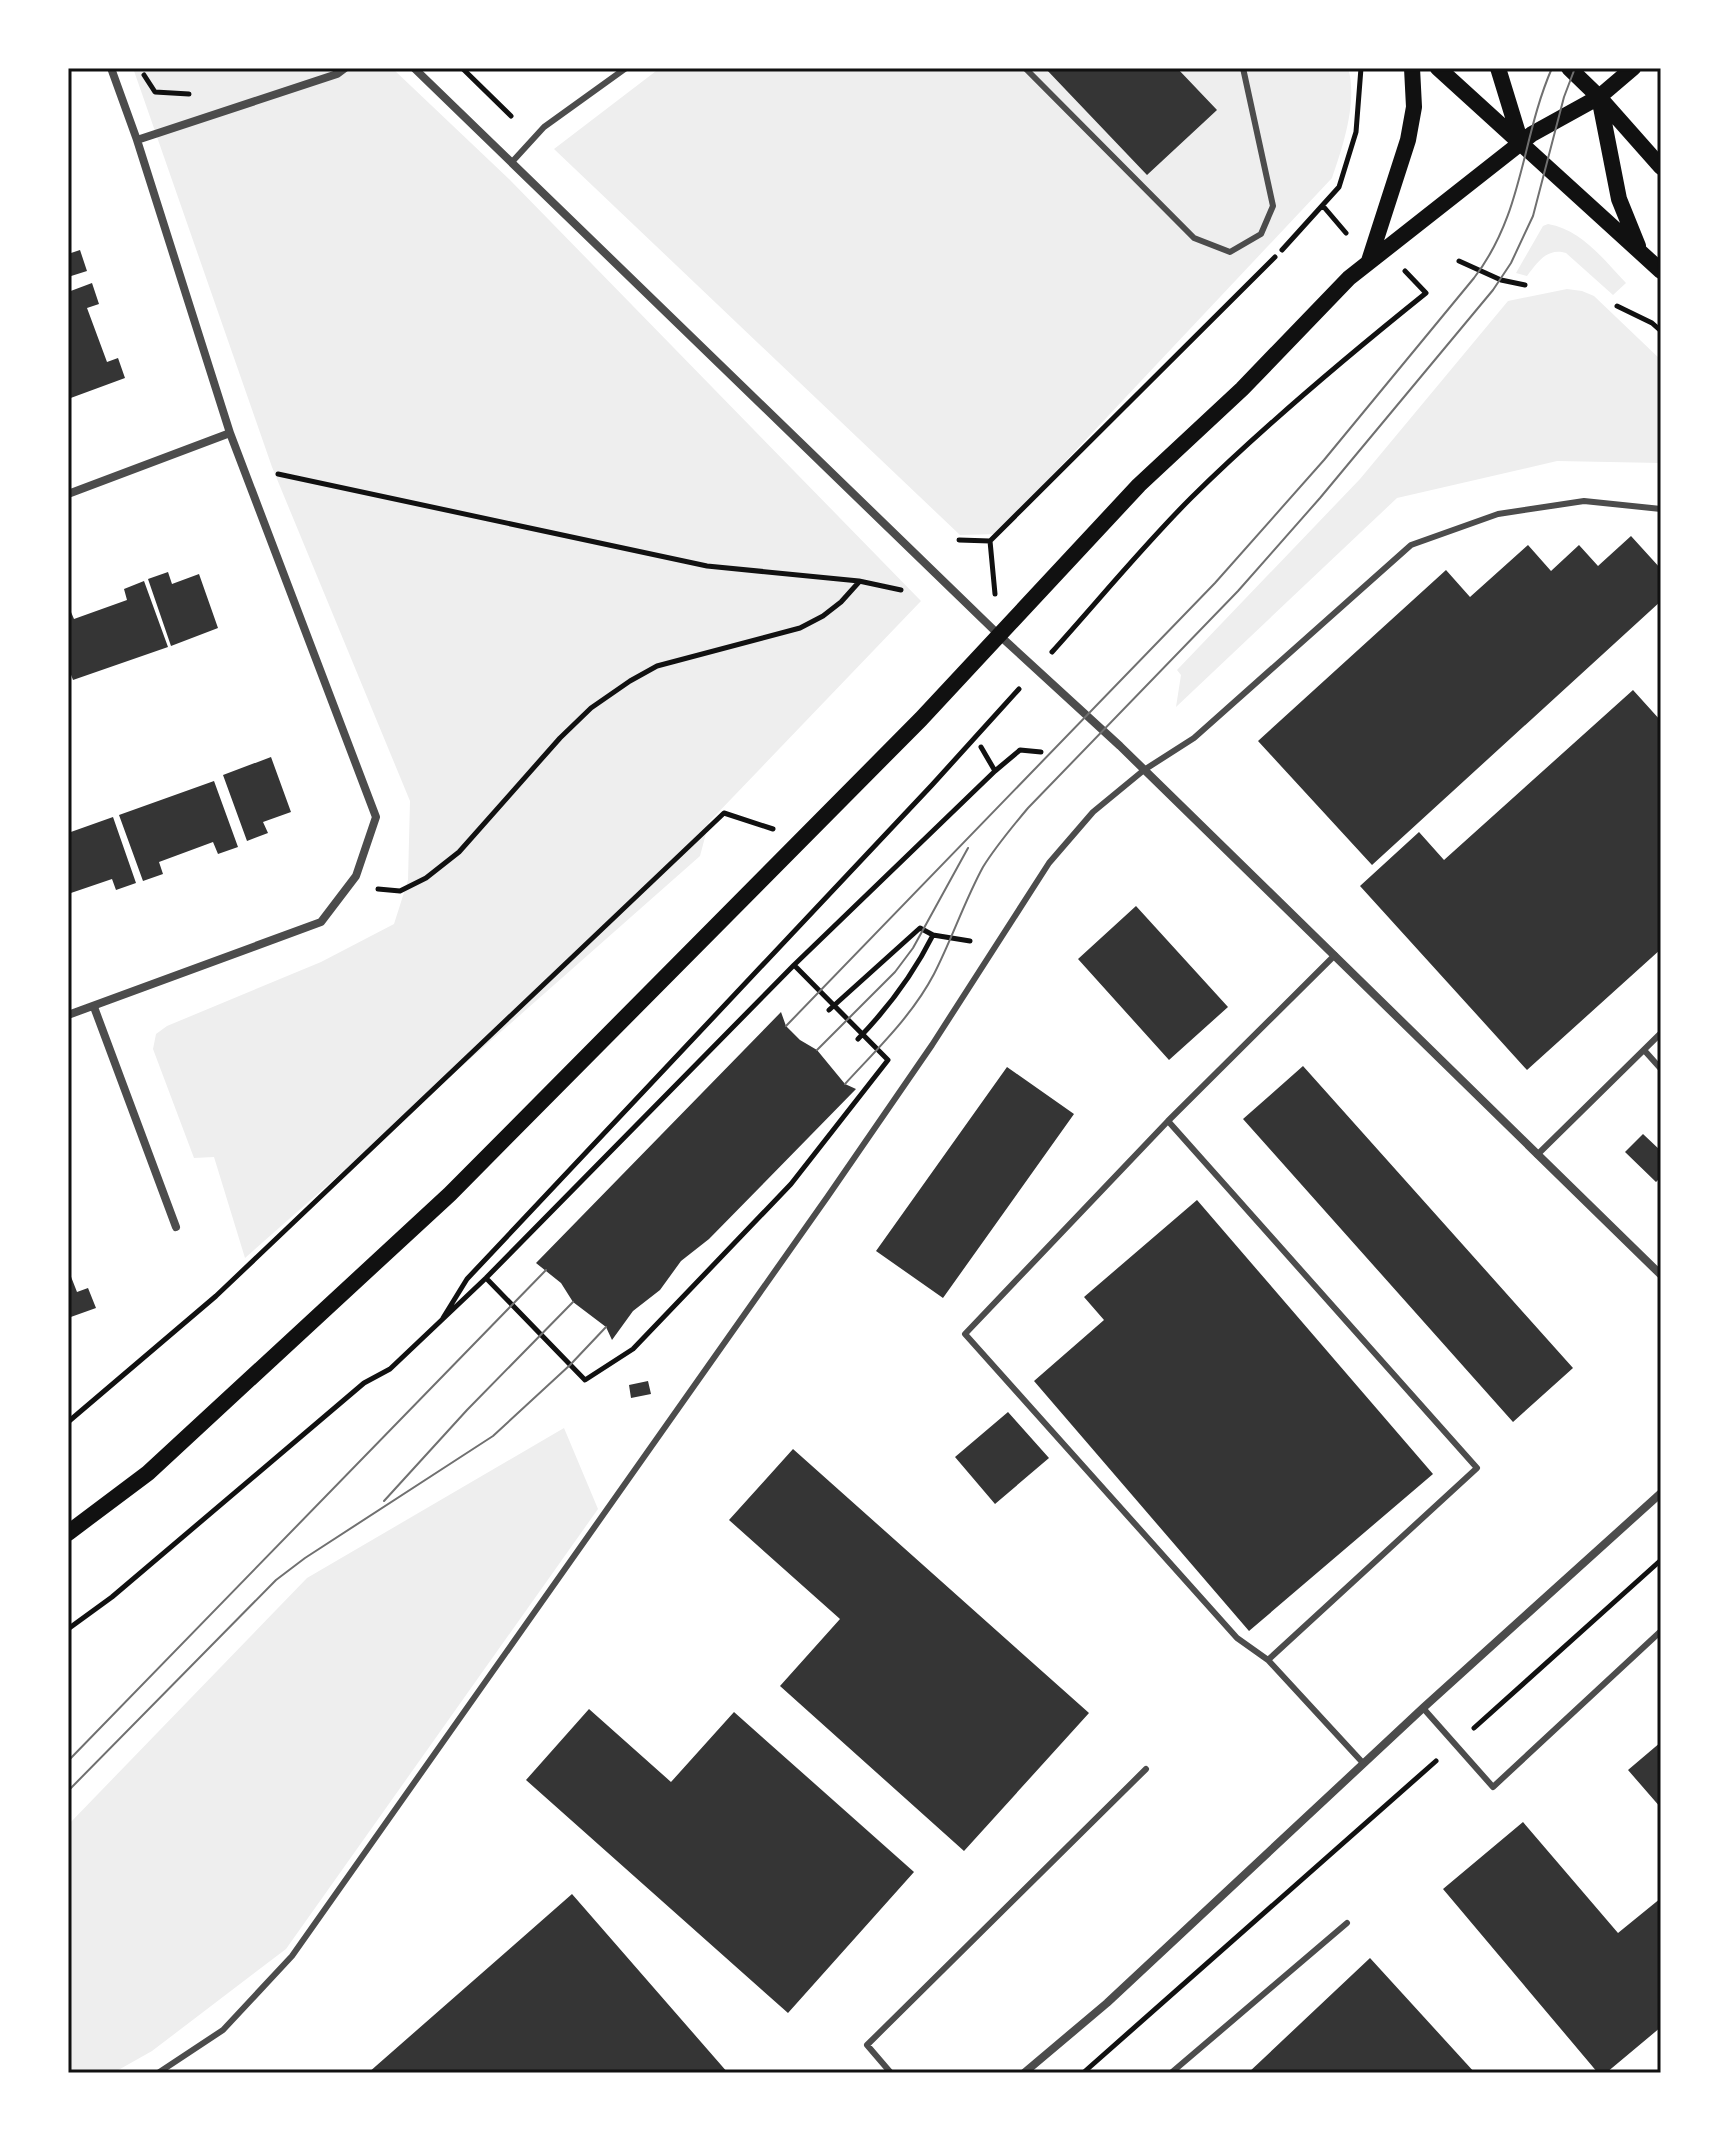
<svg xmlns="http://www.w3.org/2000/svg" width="1729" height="2141" font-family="Cabin,sans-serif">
<rect width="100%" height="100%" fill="#fff"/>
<path fill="#eee" d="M133,68H392L510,180L921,601L709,822L700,856L245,1258L214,1157L194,1158L153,1049L156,1034L167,1026L321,962L394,924L408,880L410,801L272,467Z
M660,68H1348C1358,101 1343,146 1332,178L997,534L960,535L554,149Z
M1548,224C1582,230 1603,259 1626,283L1613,295L1566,253C1547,247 1537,263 1527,276L1516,273L1543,226Z
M1567,289L1582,291L1594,296L1661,360V463L1557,461L1397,498L1176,707L1181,675L1177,670L1360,479L1508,301Z
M564,1428L598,1509L286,1949L152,2051L113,2073H68V1825L307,1578Z"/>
<path fill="#353535" d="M1045,68H1177L1217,110L1147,175Z
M80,250L87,271L68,277V254Z
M92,283L99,304L87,308L107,362L118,358L125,378L68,399V292Z
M1631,536L1661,569V601L1372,865L1258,741L1446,570L1470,597L1528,545L1551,571L1579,545L1598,566Z
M168,572L172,584L199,574L218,628L171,646L148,579Z
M144,581L168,647L73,680L68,667V605L74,619L127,600L124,589Z
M1633,690L1661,721V949L1527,1070L1360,886L1419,832L1444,860Z
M271,757L291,812L263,822L268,833L247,841L223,775Z
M214,781L238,847L218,854L213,842L159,862L163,874L143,881L119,815Z
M113,817L136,883L116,890L112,879L68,894V833Z
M1136,906L1228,1007L1169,1060L1078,959Z
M781,1012L786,1026L800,1040L817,1050L845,1084L856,1089L709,1239L681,1261L660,1290L633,1311L612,1340L606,1327L573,1302L561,1283L536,1263Z
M1303,1066L1573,1368L1513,1422L1243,1119Z
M1007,1067L1074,1114L943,1298L876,1251Z
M1643,1134L1661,1151V1177L1656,1182L1625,1152Z
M1197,1200L1433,1474L1249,1631L1034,1381L1104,1320L1084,1297Z
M68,1269L77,1292L88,1288L96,1308L68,1318Z
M648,1381L651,1394L631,1398L629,1385Z
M1008,1412L1049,1458L995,1504L955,1457Z
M793,1449L1089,1713L964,1851L780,1686L840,1619L729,1520Z
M589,1709L671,1782L734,1712L914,1872L788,2013L526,1780Z
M1661,1742V1808L1628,1770Z
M1523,1822L1618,1933L1661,1898V2027L1606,2073H1598L1443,1889Z
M572,1894L728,2073H368Z
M1370,1958L1475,2073H1248Z"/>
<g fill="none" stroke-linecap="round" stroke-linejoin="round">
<path stroke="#111" stroke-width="5" d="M462,68L511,116
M144,75L155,92L189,94
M1323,206L1346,233
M1282,250L1339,187L1356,132L1361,68
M1459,261L1501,280L1525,285
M1617,306L1652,323L1661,331
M278,474L707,566L859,581L901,590
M959,540L990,541L1275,257
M990,541L995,594
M1052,652C1098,601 1143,546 1191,498C1265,425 1345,358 1426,293L1405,271
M995,771L1020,750L1041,752
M378,889L400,891L426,878L459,852L560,738L591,708L630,681L657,666L800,628L823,616L841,602L859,582
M829,1010L920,928L933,935L970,941
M858,1039C889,1007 913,975 933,935
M486,1278L585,1380L633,1349L791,1184L888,1060L794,965
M443,1318L467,1279L932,785L1019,689
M68,1422L216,1296L724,813L773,829
M68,1629L112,1597L364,1383L390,1369L486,1278L794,965L995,771L981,747
M1474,1728L1661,1560
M1083,2073L1436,1761"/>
<path stroke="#4c4c4c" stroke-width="6" d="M1025,68L1194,238L1230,252L1261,234L1273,206L1243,68
M512,162L544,127L626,68
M1335,955L1168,1121L1477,1468L1268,1660L1363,1763
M1644,1050L1661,1069
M1168,1121L965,1334L1237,1638L1268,1660
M1537,1155L1661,1033
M1423,1708L1493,1787L1661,1631
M158,2073L223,2030L292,1956L828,1196L932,1045L1049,863L1093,812L1144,770L1194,738L1411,545L1498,514L1584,501L1661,509
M891,2073L867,2045L1146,1769
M1171,2073L1347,1923"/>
<path stroke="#4c4c4c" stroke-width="8" d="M414,68L999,635L1120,746L1661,1275
M137,140L337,74L345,68
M68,494L230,433
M94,1007L176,1227
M68,1015L321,922L356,876L376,817L230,433L137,140L111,68
M1024,2073L1107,2003L1423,1708L1661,1493"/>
<path stroke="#111" stroke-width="16" d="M1438,68L1661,271
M1498,68L1521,143
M1569,68L1599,97L1661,167
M1599,97L1619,199L1638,246
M1369,261L1408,140L1414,107L1412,68
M68,1533L148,1473L450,1194L921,719L1139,485L1242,389L1349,278L1532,134L1599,97L1633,68"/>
<path stroke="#707070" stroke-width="2" d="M786,1026L1215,583L1324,460L1474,278C1524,213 1521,139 1552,68
M817,1050L895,972L913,948L968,848
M845,1084C877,1049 912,1016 934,974C952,939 964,902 983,867C996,846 1012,827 1028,808L1238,591L1320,498L1493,290L1511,263L1533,216L1564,97L1575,68
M384,1501L467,1410L573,1302
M68,1761L546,1270
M68,1791L276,1580L305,1558L493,1436L570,1365L606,1327"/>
</g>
<rect width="1729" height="2141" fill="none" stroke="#ffffff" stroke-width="140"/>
<rect x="70" y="70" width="1589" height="2001" fill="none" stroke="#111" stroke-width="3"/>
</svg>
